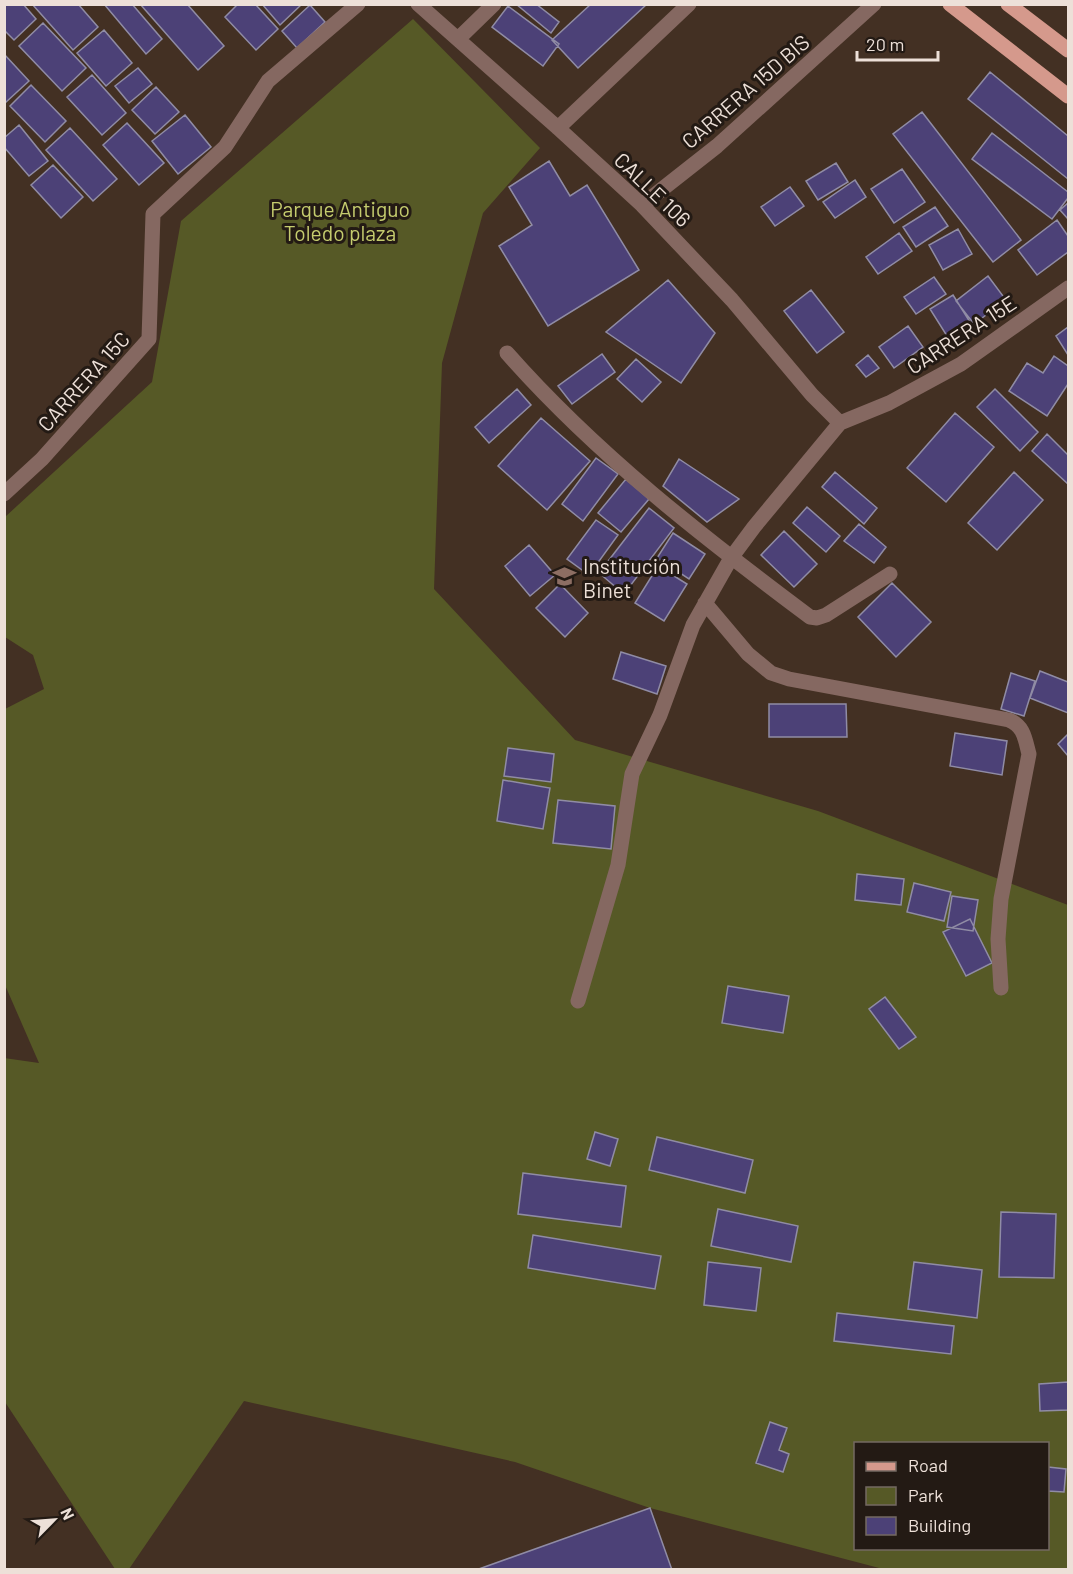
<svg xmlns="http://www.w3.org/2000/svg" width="1073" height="1574" font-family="Barlow,sans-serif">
<rect width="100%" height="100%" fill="#433023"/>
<path fill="#565926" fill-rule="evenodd" d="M413,19L540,148L483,213L442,363L434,589L575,740L818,811L1068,905V1569H883L650,1508L515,1462L244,1401L129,1569H115L5,1402L4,1058L39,1063L5,985V709L44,689L33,655L5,637V517L152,382L181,221ZM856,1444H1048V1548H856Z"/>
<path fill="#4c4177" stroke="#908ca5" stroke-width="1.5" d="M4,4H23L36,19L14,40L4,30Z
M32,4H78L98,27L73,50Z
M104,4H132L162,39L146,54Z
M140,4H187L224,46L198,70Z
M238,4H255L278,29L256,50L225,17Z
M262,4H302L280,25Z
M516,4H536L559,22L551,33Z
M591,4H647L578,68L552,40Z
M310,5L325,22L297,48L282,31Z
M508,6L559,44L543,66L492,27Z
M43,23L86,68L62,91L19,46Z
M104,30L132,63L106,86L77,53Z
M4,54L29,81L5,103L4,102Z
M138,68L152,84L129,103L115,86Z
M990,72L1068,136V179L968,99Z
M92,75L126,113L102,135L67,97Z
M31,85L66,121L45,142L10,106Z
M156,87L179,112L155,134L132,110Z
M922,112L1021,240L993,262L893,134Z
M185,115L211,147L178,174L152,141Z
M127,123L164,163L139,185L103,145Z
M19,125L48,161L29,176L4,147V138Z
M70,128L117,179L93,201L46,150Z
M992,133L1068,192V198L1052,219L972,159Z
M549,161L570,196L587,185L639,270L548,326L499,246L532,225L509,187Z
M836,163L848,182L818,200L806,181Z
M53,165L83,197L61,218L31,185Z
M902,169L925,202L894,223L871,189Z
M855,180L866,197L835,218L823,202Z
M790,187L804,206L775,226L761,207Z
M1068,203V219L1060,210Z
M935,207L948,226L916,247L903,227Z
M1057,220L1068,236V252L1037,275L1018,250Z
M958,229L972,254L943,270L929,245Z
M899,233L912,251L878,274L866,257Z
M988,276L1006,300L974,324L956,301Z
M934,277L946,294L916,314L904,297Z
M668,280L715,333L681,383L606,332Z
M811,290L844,332L817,353L784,311Z
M953,295L970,322L947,336L930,309Z
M908,326L923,347L894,368L879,347Z
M1068,327V355L1056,336Z
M602,354L615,372L572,404L558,386Z
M868,355L879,368L866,377L856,365Z
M1054,356L1068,366V384L1047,416L1009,391L1027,363L1043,373Z
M636,359L661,382L642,402L617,379Z
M517,389L531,405L489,443L475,427Z
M995,389L1038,432L1020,451L977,407Z
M955,413L994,447L946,502L907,468Z
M541,418L590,461L547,510L498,466Z
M1047,434L1068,455V484L1032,451Z
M596,458L618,474L583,521L562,504Z
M679,459L739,499L707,522L663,486Z
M835,472L877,508L864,524L822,487Z
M1014,472L1043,500L997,550L968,523Z
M626,479L649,499L621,532L598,513Z
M807,507L840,536L826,552L793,523Z
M649,508L674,528L624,594L599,573Z
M596,520L618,535L589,575L567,559Z
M859,524L886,547L874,563L844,541Z
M784,531L817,564L794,587L761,555Z
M673,533L705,554L689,579L657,558Z
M529,545L555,575L530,596L505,566Z
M658,566L687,584L664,621L635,603Z
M892,583L931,622L896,657L858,617Z
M560,584L588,613L565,637L536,608Z
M621,652L666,666L657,694L613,679Z
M1040,671L1068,682V713L1030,698Z
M1011,673L1035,681L1024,716L1001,709Z
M769,704H846L847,737H769Z
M955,733L1007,741L1002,775L950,766Z
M1068,734V756L1058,744Z
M508,748L554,754L551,782L504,776Z
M503,780L550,788L543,829L497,821Z
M558,800L615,806L611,849L553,843Z
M857,874L904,879L901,905L855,900Z
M914,883L951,892L944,921L907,912Z
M952,896L978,900L973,931L947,927Z
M970,919L992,963L966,976L943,932Z
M728,986L789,996L783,1033L722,1023Z
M885,997L916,1037L899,1049L869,1009Z
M595,1132L618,1139L610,1166L587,1159Z
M657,1137L753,1160L745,1193L649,1170Z
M523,1173L626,1186L621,1227L518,1214Z
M718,1209L798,1226L791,1262L711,1246Z
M1001,1212L1056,1214L1054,1278L999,1277Z
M533,1235L661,1256L655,1289L528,1268Z
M708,1262L761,1268L756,1311L704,1305Z
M914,1262L982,1270L977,1318L908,1309Z
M837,1313L954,1326L951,1354L834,1341Z
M1068,1382V1410L1040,1411L1039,1384Z
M770,1422L787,1428L779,1450L789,1454L783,1472L756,1463Z
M1048,1467L1066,1469L1064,1492L1048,1491Z
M650,1508L672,1570H476Z"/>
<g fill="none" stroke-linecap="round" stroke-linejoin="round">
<path stroke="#856861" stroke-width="15" d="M418,4L558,128L642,205L732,300L812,395L840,423
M458,39L494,4
M558,128L689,4
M642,205L717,146L874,4
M507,353C596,454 703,537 810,617L817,618L826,615L890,574
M4,494L42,459L149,339L153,214L225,147L268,81L358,4
M705,603L748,654L771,673L789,679L1009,720C1024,726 1025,739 1029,754L1001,899L998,939L1001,988
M578,1001L618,865L632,774L660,715L693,625L731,558L754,527L840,423L889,403L961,364L1068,288"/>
<path stroke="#d5998c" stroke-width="15" d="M950,4L1068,96
M1008,4L1068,50"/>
</g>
<defs>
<symbol id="school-bare" viewBox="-9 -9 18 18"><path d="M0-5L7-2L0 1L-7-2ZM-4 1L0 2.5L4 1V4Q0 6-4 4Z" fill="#8d6e63" stroke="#231a14" stroke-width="2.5" paint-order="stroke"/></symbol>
</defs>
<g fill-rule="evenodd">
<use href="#school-bare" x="548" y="560" width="33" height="33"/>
</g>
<g text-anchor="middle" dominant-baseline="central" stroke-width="6" stroke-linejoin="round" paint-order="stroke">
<g font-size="21" fill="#ede0d8" stroke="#231a14">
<text transform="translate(745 91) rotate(-41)">CARRERA 15D BIS</text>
<text transform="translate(653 189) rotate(44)">CALLE 106</text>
<text transform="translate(961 334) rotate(-33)">CARRERA 15E</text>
<text transform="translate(83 381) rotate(-48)">CARRERA 15C</text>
</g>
<g font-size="21" fill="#c5cc6e" stroke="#231a14">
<text x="340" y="208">Parque Antiguo<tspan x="340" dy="24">Toledo plaza</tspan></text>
</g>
<g font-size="21" fill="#ede0d8" stroke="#231a14" text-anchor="start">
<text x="583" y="565">Institución<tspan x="583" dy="24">Binet</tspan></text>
</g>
</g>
<rect width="1073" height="1574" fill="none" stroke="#ede0d8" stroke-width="12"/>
<rect x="854" y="1442" width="195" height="108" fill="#231a14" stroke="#746962" stroke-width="1.5"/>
<rect x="866" y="1462" width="30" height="9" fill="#d5998c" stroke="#746962" stroke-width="1.5"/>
<text x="908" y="1472" font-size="18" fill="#ede0d8">Road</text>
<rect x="866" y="1487" width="30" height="18" fill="#565926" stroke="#746962" stroke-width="1.5"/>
<text x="908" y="1502" font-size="18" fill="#ede0d8">Park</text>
<rect x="866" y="1517" width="30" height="18" fill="#4c4177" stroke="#746962" stroke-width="1.5"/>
<text x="908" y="1532" font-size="18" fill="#ede0d8">Building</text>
<g transform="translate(54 1520) rotate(65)" stroke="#231a14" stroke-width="4.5" paint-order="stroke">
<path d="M0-4.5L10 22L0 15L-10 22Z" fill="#ede0d8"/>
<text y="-9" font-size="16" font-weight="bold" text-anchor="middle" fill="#ede0d8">N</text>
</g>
<path d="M857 51v9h81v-9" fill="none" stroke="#ede0d8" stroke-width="3"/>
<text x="866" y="51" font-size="18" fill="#ede0d8" stroke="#231a14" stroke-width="4.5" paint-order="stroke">20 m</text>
</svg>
